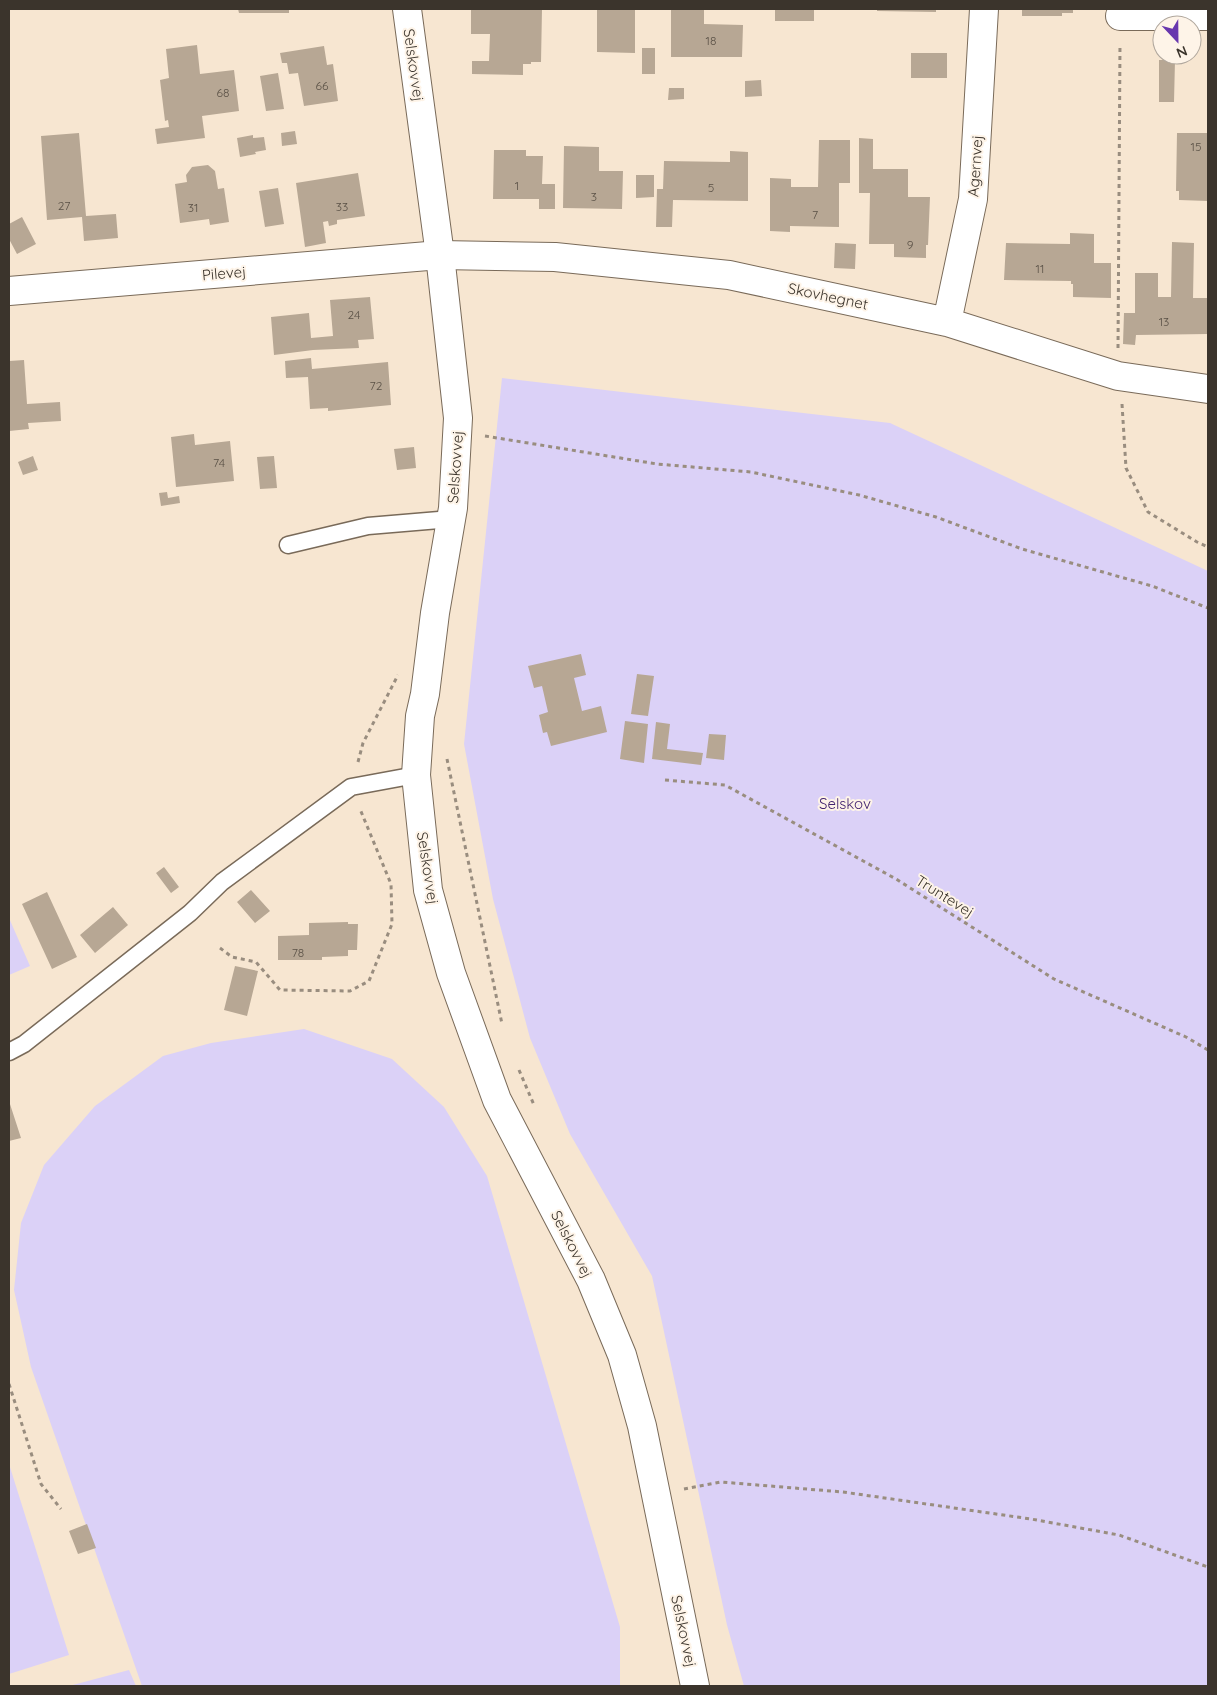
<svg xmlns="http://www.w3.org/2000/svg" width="1217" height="1695" font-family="Quicksand,sans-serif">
<rect width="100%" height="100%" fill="#f7e6d1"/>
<path fill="#dbd1f7" d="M502,378L890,423L1208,571V1686H744L727,1625L652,1276L570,1134L530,1038L493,899L464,744Z
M9,918L30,966L9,975Z
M304,1029L392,1059L444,1107L487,1176L620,1627V1686H142L31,1367L14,1290L21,1223L44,1165L95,1106L163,1056L211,1043Z
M9,1464L69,1655L9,1674Z
M129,1670L136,1686H69Z"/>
<path fill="#b7a794" d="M238,9H289V13H239Z
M471,9H542L541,62H531V64H523V75L472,74V61H489L490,34H471Z
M597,9H635V53L597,52Z
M671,9H704V24L743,25L742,57H671Z
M775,9H814V21H775Z
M877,9H936V12L877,11Z
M1022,9H1073V13H1062V16H1022Z
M197,45L200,74L234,70L239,111L202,116L205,138L157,144L155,129L169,127L168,120L165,121L160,80L169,78L166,49Z
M324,46L327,65L333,64L338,101L304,106L298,73L289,74L287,63H282L280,53Z
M642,48H655V74H642Z
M911,53H947V78H911Z
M1159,60H1175L1174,102H1159Z
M278,73L284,109L266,111L260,76Z
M761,80L762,96L745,97V81Z
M669,88H684V99L668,100Z
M295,131L297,144L282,146L281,133Z
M79,133L86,216L116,214L118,238L84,241L82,217L47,220L41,136Z
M1177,133H1208V201L1179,200V191H1176Z
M253,135V138L264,137L266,150L255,152L256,154L240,157L237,138Z
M859,138L873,139V169H908V197H930L928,245H926V258L894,257V244H869L870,193H859Z
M819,140H850V183H839V227L790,226V232L770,231V178L791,179V187H818Z
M564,146L599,147V171H623L622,209L563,208Z
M494,150H526V156H543L542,184H555V209H539V199H493Z
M730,151L748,152V201L673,200L672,227H656L657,189H663L664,161L730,162Z
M208,165L215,171L218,189L224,188L229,222L210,225L209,219L180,223L175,184L187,182L186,175L192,167Z
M358,173L365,216L337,220V224L329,226L328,221L323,222L326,243L305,247L296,183Z
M636,175H654V197L636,198Z
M278,188L284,224L265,227L259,191Z
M22,217L36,244L17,254L9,239V224Z
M1070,233L1094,234V263H1111V298L1073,297V284H1071V281L1004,280L1006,243L1070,244Z
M1172,242L1194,243L1193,298H1208V334L1136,335L1135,345L1123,344L1124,313H1135V273H1158V297H1171Z
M835,243L856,244L855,269L834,268Z
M370,297L374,339L358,340L359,348L313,350L274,355L271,317L309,313L311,338L333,336L330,300Z
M311,358L312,369L388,362L391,405L328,411V408L310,409L308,377L286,378L285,361Z
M24,360L27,404L60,402L61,421L28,423L29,429L9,431V361Z
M194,434L195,445L230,441L234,481L176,487L171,437Z
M414,447L416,468L397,470L394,449Z
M33,456L38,470L23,475L18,462Z
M274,456L277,488L260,489L257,457Z
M167,492L168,498L179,496L180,503L161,506L159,493Z
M581,654L586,675L574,678L582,711L601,706L607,732L551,746L547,732L543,733L539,715L548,712L542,686L534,688L528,666Z
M637,674L654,676L648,716L631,714Z
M625,721L648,724L644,763L620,759Z
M656,722L670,724L667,749L703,753L701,765L652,759Z
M709,734L726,735L724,760L706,758Z
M164,867L179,887L171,893L156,873Z
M251,890L270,911L255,923L237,902Z
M47,892L77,957L52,969L22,904Z
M113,907L128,925L95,953L80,935Z
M348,922V924H358L357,950H348V956L322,957V960H278V936L309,935V923Z
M235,966L258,971L247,1016L224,1010Z
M9,1101L21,1138L9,1141Z
M87,1524L96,1548L78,1554L69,1531Z"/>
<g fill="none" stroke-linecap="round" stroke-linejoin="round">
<defs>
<path id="service" d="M288,545L368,526L451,519
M9,1052L24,1044L190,913L222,882L351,787L416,775"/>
<path id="minor" d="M1120,16H1208
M9,291L440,255L555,257L729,275L947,322L1118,376L1208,389
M947,322L973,199L984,9"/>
<path id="tertiary" d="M407,9L440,255L458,418L453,508L435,613L425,694L420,716L416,775L428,890L451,973L497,1100L591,1280L622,1355L642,1426L695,1686"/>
</defs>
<use href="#service" stroke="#796a59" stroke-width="19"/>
<use href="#minor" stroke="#796a59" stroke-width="30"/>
<use href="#tertiary" stroke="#796a59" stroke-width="30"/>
<path stroke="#998d7f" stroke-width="3" stroke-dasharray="4 4" stroke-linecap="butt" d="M1118,348L1120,44
M1122,404L1126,468L1148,512L1197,542L1208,547
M485,436L657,464L751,472L859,495L936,517L1022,549L1152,586L1208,608
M447,759L502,1024
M358,762L363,743L398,675
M665,780L725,785L896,879L1054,979L1186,1037L1208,1050
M220,948L232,957L256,962L280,990L350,991L369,981L392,924L391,884L360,809
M519,1070L534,1105
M9,1384L41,1484L61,1509
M684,1489L721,1482L843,1492L1031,1519L1119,1535L1208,1567"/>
<use href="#service" stroke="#fff" stroke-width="16"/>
<use href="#minor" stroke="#fff" stroke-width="28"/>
<use href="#tertiary" stroke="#fff" stroke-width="28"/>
</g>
<g text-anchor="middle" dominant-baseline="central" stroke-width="4" stroke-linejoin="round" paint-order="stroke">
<g font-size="12" fill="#5a5146">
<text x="711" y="40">18</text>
<text x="322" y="85">66</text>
<text x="223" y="92">68</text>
<text x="1196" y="146">15</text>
<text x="517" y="185">1</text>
<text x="711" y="187">5</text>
<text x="594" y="196">3</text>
<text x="64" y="205">27</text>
<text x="342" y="206">33</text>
<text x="193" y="207">31</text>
<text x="815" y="214">7</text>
<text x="910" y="244">9</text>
<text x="1040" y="268">11</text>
<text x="354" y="314">24</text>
<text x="1164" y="321">13</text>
<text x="376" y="385">72</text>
<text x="219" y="462">74</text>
<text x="298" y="952">78</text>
</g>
<g font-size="15" fill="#3b342c" stroke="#fef4e8">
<text transform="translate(414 65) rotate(82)">Selskovvej</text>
<text transform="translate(975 166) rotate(-86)">Agernvej</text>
<text transform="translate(224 273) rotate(-5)">Pilevej</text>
<text transform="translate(828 296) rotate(12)">Skovhegnet</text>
<text transform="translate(455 467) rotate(-86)">Selskovvej</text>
<text transform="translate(428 868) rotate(81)">Selskovvej</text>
<text transform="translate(945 896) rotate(32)">Truntevej</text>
<text transform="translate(572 1244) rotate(63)">Selskovvej</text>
<text transform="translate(684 1631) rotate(78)">Selskovvej</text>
</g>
<g font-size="15" fill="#422370" stroke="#fef4e8">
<text x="845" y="803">Selskov</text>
</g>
</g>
<rect width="1217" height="1695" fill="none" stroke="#3b342c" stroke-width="20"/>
<g transform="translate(1177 40) rotate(158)"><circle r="24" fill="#fef4e8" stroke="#b0a79d"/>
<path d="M0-4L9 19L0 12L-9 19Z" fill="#6837ae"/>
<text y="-8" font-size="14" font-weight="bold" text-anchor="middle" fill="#3b342c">N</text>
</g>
</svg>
